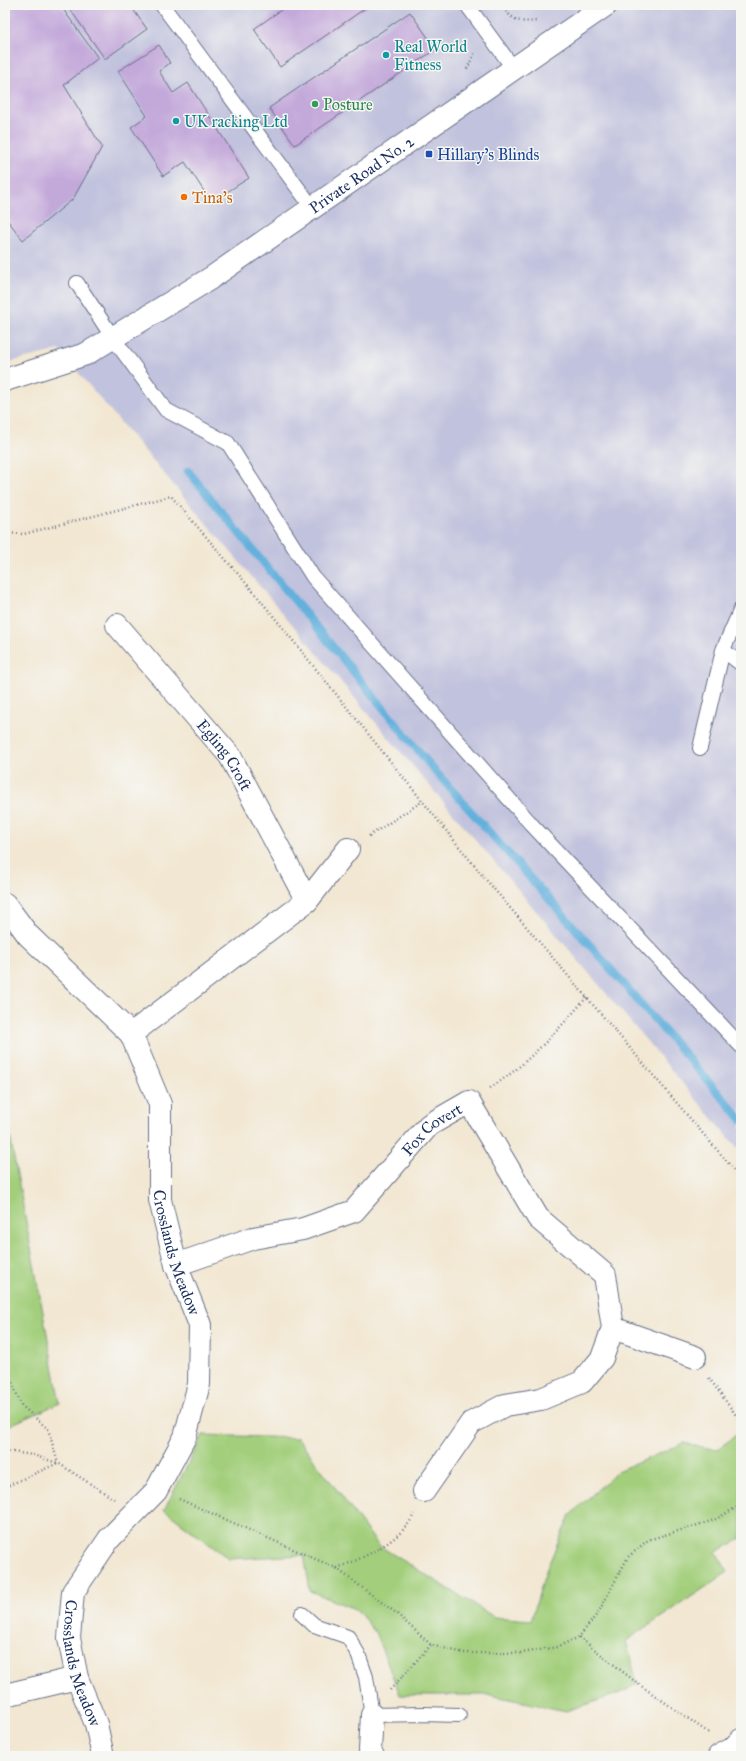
<svg xmlns="http://www.w3.org/2000/svg" width="746" height="1761" font-family="'IM FELL Great Primer',serif">
<rect width="100%" height="100%" fill="#f6f6f2"/>
<filter id="ink" filterUnits="userSpaceOnUse"><feTurbulence type="fractalNoise" baseFrequency=".025" numOctaves="2"/><feDisplacementMap in="SourceGraphic" scale="8" xChannelSelector="R" yChannelSelector="G"/><feConvolveMatrix kernelMatrix="1 2 1 2 8 2 1 2 1" color-interpolation-filters="sRGB"/></filter>
<filter id="wash" filterUnits="userSpaceOnUse"><feTurbulence type="fractalNoise" baseFrequency=".012" numOctaves="4" result="noise"/><feDisplacementMap in="SourceGraphic" scale="16" xChannelSelector="R" yChannelSelector="G"/><feGaussianBlur stdDeviation="0.9" result="paint"/><feColorMatrix in="noise" values="0 0 0 0 0 0 0 0 0 0 0 0 0 0 0 0 0 1.4 0 .05"/><feComposite in="paint" operator="in"/></filter>
<g filter="url(#wash)">
<rect width="100%" height="100%" fill="#f2e7d2"/>
<path fill="#c1c2dd" d="M5,5H741V1152L59,350L5,363Z"/>
<path fill="#a3cf7c" stroke="#5f7f6d" d="M5,1122L8,1126L60,1403L10,1425L5,1429Z
M741,1431V1539L716,1552L728,1572L626,1641L637,1683L624,1692L566,1711L490,1695H400L375,1632L357,1610L310,1591L304,1555L229,1559L164,1510L203,1435L298,1438L378,1545L494,1617L531,1620L547,1568L570,1515L618,1471L684,1443L717,1450Z"/>
<g fill="none" stroke-linecap="round" stroke-linejoin="round">
<path stroke="#62b0dc" stroke-width="8" d="M188,471L435,771L588,943L741,1119"/>
</g>
<g id="blocks">
<path fill="#c3a8da" d="M5,5H60L98,58L64,85L102,147L73,199L23,240L5,217Z
M67,5H130L147,29L105,59Z
M288,5H370L280,67L254,29Z
M410,12L436,49L295,145L269,108Z
M159,45L170,63L159,71L173,93L188,83L249,178L211,202L185,162L163,176L131,127L147,116L118,71Z"/>
</g>
</g>
<g filter="url(#ink)">
<use href="#blocks" fill-opacity="0" stroke="#666f87" stroke-width="1"/>
<g fill="none" stroke-linecap="round" stroke-linejoin="round">
<defs>
<path id="lane" d="M162,5L312,207
M467,5L514,69
M77,283L113,338L166,410L228,443L313,577L532,825L741,1046
M723,650L741,664
M700,748L723,650L741,609
M302,1614L314,1625L348,1637L358,1654L366,1677L372,1715L423,1714L459,1715"/>
<g id="street">
<path id="s1" d="M117,625L230,756L307,901L131,1034"/>
<path d="M307,901L348,849"/>
<path id="s2" d="M5,904L28,935L131,1034L160,1104V1200L176,1265L200,1325L199,1384L185,1437L156,1491L109,1539L73,1592L69,1638L77,1678L96,1724L103,1756"/>
<path id="s3" d="M176,1265L253,1238L303,1229L354,1211L429,1125L469,1102L538,1218L605,1275L613,1328L602,1358L582,1382L541,1399L505,1405L471,1423L424,1491"/>
<path d="M613,1328L695,1357"/>
<path d="M5,1695L77,1678"/>
<path d="M372,1715L370,1750L373,1756"/>
<path d="M719,1756L732,1749L741,1740"/>
</g>
<g id="secondary">
<path id="s4" d="M5,380L86,354L211,278L606,5"/>
</g>
</defs>
<use href="#lane" stroke="#666f87" stroke-width="16"/>
<use href="#street" stroke="#666f87" stroke-width="24"/>
<use href="#secondary" stroke="#666f87" stroke-width="24"/>
<path stroke="#666f87" stroke-width="2.5" stroke-dasharray="1 3" stroke-linecap="butt" d="M501,5C512,20 518,23 536,21
M467,69L475,52
M5,533L24,534L171,496L257,596L482,875L741,1178
M369,836L423,801
M490,1088C528,1064 557,1031 587,997
M5,1364L21,1405L48,1429L58,1463
M709,1378L741,1422
M5,1451L33,1455L57,1463
M5,1487L58,1463L114,1499
M179,1499L336,1568L396,1613L431,1645L464,1653H522L557,1647L579,1637L598,1613L628,1557L648,1540L714,1520L741,1505
M337,1568C363,1558 402,1541 414,1514
M579,1637L637,1683L709,1733
M390,1690L431,1645"/>
<use href="#lane" stroke="#fff" stroke-width="14"/>
<use href="#street" stroke="#fff" stroke-width="22"/>
<use href="#secondary" stroke="#fff" stroke-width="22"/>
</g>
</g>
<g fill="#0f9aa8" stroke="#f6f6f2" stroke-width="1.5">
<circle cx="386" cy="55" r="4"/>
<circle cx="176" cy="121" r="4"/>
</g>
<circle fill="#2e9e5b" stroke="#f6f6f2" stroke-width="1.5" cx="315" cy="104" r="4"/>
<rect fill="#1a4fb4" stroke="#f6f6f2" stroke-width="1.5" x="425" y="150" width="8" height="8" rx="2"/>
<circle fill="#e8710a" stroke="#f6f6f2" stroke-width="1.5" cx="184" cy="197" r="4"/>
<g text-anchor="middle" dominant-baseline="central" stroke-width="3" stroke-linejoin="round" paint-order="stroke">
<g font-size="16" fill="#0d838f" stroke="#f6f6f2" text-anchor="start">
<text x="394" y="46">Real World<tspan x="394" dy="18">Fitness</tspan></text>
<text x="184" y="121">UK racking Ltd</text>
</g>
<g font-size="16" fill="#27864d" stroke="#f6f6f2" text-anchor="start">
<text x="323" y="104">Posture</text>
</g>
<g font-size="16" fill="#164399" stroke="#f6f6f2" text-anchor="start">
<text x="437" y="154">Hillary's Blinds</text>
</g>
<g font-size="16" fill="#1b2f5e" stroke="#f6f6f2">
<text stroke="none"><textPath href="#s4" startOffset="414">Private Road No. 2</textPath></text>
<text stroke="none"><textPath href="#s1" startOffset="169">Egling Croft</textPath></text>
<text stroke="none"><textPath href="#s3" startOffset="300">Fox Covert</textPath></text>
<text stroke="none"><textPath href="#s2" startOffset="408">Crosslands Meadow</textPath></text>
<text stroke="none"><textPath href="#s2" startOffset="864">Crosslands Meadow</textPath></text>
</g>
<g font-size="16" fill="#c56008" stroke="#f6f6f2" text-anchor="start">
<text x="192" y="197">Tina's</text>
</g>
</g>
<rect width="746" height="1761" fill="none" stroke="#f6f6f2" stroke-width="20"/>
</svg>
